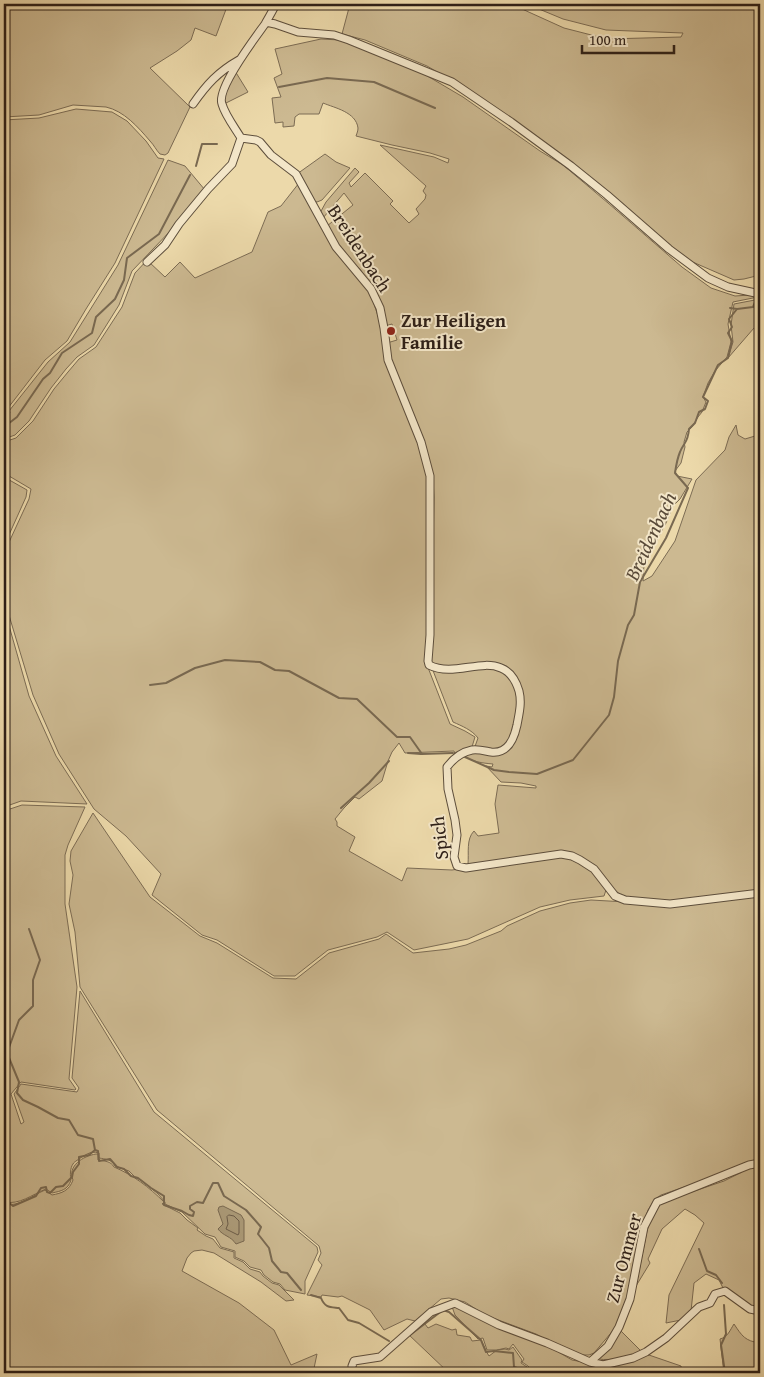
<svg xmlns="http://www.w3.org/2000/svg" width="764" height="1377" font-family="'Gentium Book Plus',serif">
<rect width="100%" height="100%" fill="#ecd9aa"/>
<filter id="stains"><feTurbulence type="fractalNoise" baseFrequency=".004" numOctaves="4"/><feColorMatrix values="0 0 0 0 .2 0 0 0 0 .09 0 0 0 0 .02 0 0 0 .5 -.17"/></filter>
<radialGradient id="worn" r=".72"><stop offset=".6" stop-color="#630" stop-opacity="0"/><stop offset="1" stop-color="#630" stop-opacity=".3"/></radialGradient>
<path fill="#ccb991" stroke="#7c6c54" d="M4,4H228L216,36L195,28L191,40L177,51L150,68L190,107L168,153L165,155L160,154C156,150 154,145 150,141C138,127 124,111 106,107L73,105L39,115L4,117Z
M350,4H511L564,28L607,39L681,37L683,33L606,30L563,19L527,4H760V275L744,279L734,280L688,260L468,90L427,66L365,40L342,34Z
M321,39L340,40L366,48L424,74L463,97L540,151L563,165L608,203L682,267L711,288L735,296L750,295L758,297L733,302L728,324L731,342L727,357L715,371L708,383L703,397L706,402L702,412L698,417L692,427L687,432L684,442L685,447L681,463L675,471L677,476L692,479L680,499L673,506L666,523L644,564L643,581L652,576L675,541L696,480L725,450L729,437L736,425L738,435L745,439L755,436L760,430V892L665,901L636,900L622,896L571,853L468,864C469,853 466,839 474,831L478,836L499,833L495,804L498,785L536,788V786L521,783L501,782L486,766L492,767L493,764C482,763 472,762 463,755L473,752L478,738C472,730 462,726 453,722L432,668H498L497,663L436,667L431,662L434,497L433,480L395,375L387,343L397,340L392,324L385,326L374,291L360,269L345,256L327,226L353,205L344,193L323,218L320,213L326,202L355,168L359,172L349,183L351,187L365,173L393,201L390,204L409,223L419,214L416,209L425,199L426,195L423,191L426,186L380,145L434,157L448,163L449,159L430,153L392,145L356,136C357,133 358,131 358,128C356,112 335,108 323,103L319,114H299L295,117L294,126L283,127V122L275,123L272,98L281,97L274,78L282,74L275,49Z
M235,71L248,92L224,104V93Z
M76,109L112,112L127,121L146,141L158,158L164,159L115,263L86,309L67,341L45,360L8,408L4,411V120L39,118Z
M325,154L336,162L350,168L322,200L317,202L314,201L297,174Z
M168,160L185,166L205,190L174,227L132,271L119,305L94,345L77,357L66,369L51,388L29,421L15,435L4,439V416L10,413L9,411L48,362L70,342L118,265Z
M299,183L334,249L343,261L357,273L371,295L381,325L386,363L418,441L427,475V665L450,724L465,731L475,737L471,750L455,754L454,751L405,753L399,743L392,752L388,761L382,781L359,799L355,797L344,808L335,819L337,822V826L355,837L349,851L402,881L407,868L452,870L524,860L557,857L567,858L581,864L593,873L606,890L604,896L570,900L540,907L468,939L414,950L387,932L377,937L328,950L295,976H274L217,940L202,935L152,895L161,874L126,836L94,809L59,754L33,695L8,612L6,615L29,696L56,756L87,804L21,801L4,807V617L5,615L4,610V553L29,499L31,489L4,473V442L16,438L33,421L54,389L68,372L79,359L96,347L122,307L135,273L164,242L148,261L165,277L180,262L195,278L252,252L268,212L281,206Z
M760,299V325L754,328L728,358L733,342L731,325L734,304Z
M4,477L27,490L26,497L4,546Z
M22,805L85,807L68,845L65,855V904L77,987L69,1079L76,1089L75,1090L21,1082L11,1094L21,1124L24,1122L14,1094L21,1084L77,1092L79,1088L72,1078L80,991L154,1112L317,1247L318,1252L305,1281V1294L285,1290L280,1284L273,1282L264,1275L261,1270L250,1267L244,1261L235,1257V1251L221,1247L215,1237L205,1234L182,1212L165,1204V1202L158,1194L141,1180L136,1178L129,1171L115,1166C113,1160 105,1159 99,1158V1153C90,1150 84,1156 76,1161C75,1162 74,1162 73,1164C70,1168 70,1176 71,1180C68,1190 61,1191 52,1193L46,1189C31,1195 20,1205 4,1202V811Z
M93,813L150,897L200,936L217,943L273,978L296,979L329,953L379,939L386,934L413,953L449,949L466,945L501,931L507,926L540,911L570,903L591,900L662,904L760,895V1161L661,1195L655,1199L648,1210L638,1240L627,1300L616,1327L594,1353L589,1355H575L536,1334L485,1315L465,1302L449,1298L441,1299L415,1321L407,1319L384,1330L370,1310L342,1296L338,1297L322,1295L321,1297L307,1295L322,1265L318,1260L321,1253L319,1246L157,1110L80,987L75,932L69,904L73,875L70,861L71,851Z
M96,1154H98V1160C104,1161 111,1161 114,1167C133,1175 149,1187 164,1202L162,1204L180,1213L187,1220L198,1228L197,1230L206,1236L213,1239L220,1248L234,1252V1258L243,1262L250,1269L260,1272L263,1276L272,1283L279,1285L294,1300L286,1301L261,1282L214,1253L202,1250L194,1251L191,1253L187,1258L182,1271L239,1303L274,1330L291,1365L317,1354L313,1373H4V1204C20,1207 31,1196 45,1190L52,1195C62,1193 69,1191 73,1180C67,1166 83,1156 96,1154Z
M759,1164L760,1167V1309L749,1305L724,1290L719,1280L706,1274L694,1283L691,1311L686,1319L666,1323L669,1295L704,1223L695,1215L685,1209L662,1229L648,1259L650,1263L636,1286L647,1231L652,1216L662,1202L724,1181L742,1172L746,1168Z
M451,1304L543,1343L572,1360L599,1365L646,1354L681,1366L682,1373H534L528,1366L522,1362L524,1359L513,1344L509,1349L506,1348L497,1350L505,1349L509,1350L513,1347L522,1360L521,1363L527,1367L531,1373H449L408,1334L422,1323L425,1324L428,1328L436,1324L452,1330L456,1329L457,1335L470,1337L472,1341L481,1340L486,1351L489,1356L497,1350H487L483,1338L478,1339L455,1315Z
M734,1324C742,1336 745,1341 760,1343V1373H724L720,1339C728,1337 730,1330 734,1324Z
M621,1331L641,1351C628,1357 612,1361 598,1359Z"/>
<path fill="#ab9a78" stroke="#796951" d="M223,1206L241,1215L244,1220V1241L236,1244C231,1236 223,1236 218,1229L223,1224L218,1210L219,1207Z"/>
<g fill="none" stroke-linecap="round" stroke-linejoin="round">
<path stroke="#6c5c48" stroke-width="1" d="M229,1215L234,1216L239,1221V1233L238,1235L226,1229L228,1224L227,1217Z"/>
<path stroke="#796951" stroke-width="2" d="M279,87L327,78L374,82L435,108
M196,166L202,144H217
M730,308L737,309
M4,427L17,417L43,379L50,373L62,353L92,333L96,317L115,299L124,280L127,258L159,234L190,175
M150,685L166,683L195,668L225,660L260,662L275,670L289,671L339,698L357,699L397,737H410L422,754L453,753
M408,753L421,754
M465,757L494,770L509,772L537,774L573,760L609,715L614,697L618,661L628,625L634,615L640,582L666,538L688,488L675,473C676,466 677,459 680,452C684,442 688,443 689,429L695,423L699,412L705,409L708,401L703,397L718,365L728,358L732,341L728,333L732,327L729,319L737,309L753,307L756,300
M341,808L369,783L389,761
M29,929L40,960L33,980V1006L19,1020L7,1053L19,1082L17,1093L23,1100L38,1107L58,1118L69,1120L78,1135L93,1139L95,1150
M4,1047L7,1053
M4,1202L7,1201L13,1206L36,1196L41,1188L46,1187L47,1192L50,1193L56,1187L63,1186L72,1177L73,1172L79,1164V1157L89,1155L95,1150L98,1151L99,1161L110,1159L117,1167L124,1169L131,1176L138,1178L151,1188L164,1196V1205L182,1211L189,1215L193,1216L194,1212L190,1209V1206L197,1202L203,1203L213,1183H218L224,1196L246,1210L261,1227L258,1234L269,1248L272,1261L281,1272L287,1273L301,1290
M699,1249L707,1271L716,1275L722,1283
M311,1295L321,1298C325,1308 330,1307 339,1308L348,1320L359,1323L389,1341
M724,1305L726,1334L721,1345L725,1373
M410,1335L443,1310L449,1312L481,1340L486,1352L494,1351L513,1353L514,1367L526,1371L528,1373"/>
<defs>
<path id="minor" d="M266,22L275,24L298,32L334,35L349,40L452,82L511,122L571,166L607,195L669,249L708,278L728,287L760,294
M193,104C207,84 218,72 239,60
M241,138L256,140L260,142L271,155L296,174L336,247L371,289L380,308L384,328L388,360L421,442L430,476V635L428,661L429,665C453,677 480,659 501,668C511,672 516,681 519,691C522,703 519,714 517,725C514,739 508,754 491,752C485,751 478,749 472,750C462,752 453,759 447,767L448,789L455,820L457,835L454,857L457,866L466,868L561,854L572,856L580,860L594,869L615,896L625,900L670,904L760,893
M147,262L165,245L179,224L208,189L232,164L241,138C235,128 225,115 222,104C216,89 255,38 265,24C269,17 273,10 276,4
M590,1362L608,1346L619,1327L630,1299L644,1227L657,1202L749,1165L760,1163
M352,1366L354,1361L380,1357L431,1312L455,1303L499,1325L547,1343L590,1362L603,1365L633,1358L646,1352L666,1338L699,1307L710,1303L715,1294L725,1291L750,1309L760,1311"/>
</defs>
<use href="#minor" stroke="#5d4e3c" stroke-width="9"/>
<use href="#minor" stroke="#f3e6c8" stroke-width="7"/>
</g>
<circle fill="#8f2418" stroke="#f3e6c8" stroke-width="2" cx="391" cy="331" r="5"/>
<g text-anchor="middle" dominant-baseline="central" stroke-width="4" stroke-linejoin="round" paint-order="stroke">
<g font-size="19" fill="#2d1f17" stroke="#f3e6c8">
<text transform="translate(360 248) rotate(57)">Breidenbach</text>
<text transform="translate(439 838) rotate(-96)">Spich</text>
<text transform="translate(623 1258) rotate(-75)">Zur Ommer</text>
</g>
<g font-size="19" font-weight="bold" fill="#2d1f17" stroke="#f3e6c8" text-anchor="start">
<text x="401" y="320">Zur Heiligen<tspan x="401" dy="22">Familie</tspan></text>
</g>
<g font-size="20" font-style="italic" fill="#594a39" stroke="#f3e6c8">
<text transform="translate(650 536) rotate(-65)">Breidenbach</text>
</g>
</g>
<rect width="764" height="1377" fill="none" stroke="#ecd9aa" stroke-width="20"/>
<rect x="5" y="5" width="754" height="1367" fill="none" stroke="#2d1f17" stroke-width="2.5"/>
<rect x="10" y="10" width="744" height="1357" fill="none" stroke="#2d1f17"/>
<path d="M582 45v8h92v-8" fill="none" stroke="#2d1f17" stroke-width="2.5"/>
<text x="589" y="45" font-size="15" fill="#2d1f17" stroke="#f3e6c8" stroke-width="4" paint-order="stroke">100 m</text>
<rect width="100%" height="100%" filter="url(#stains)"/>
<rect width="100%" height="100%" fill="url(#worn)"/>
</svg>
